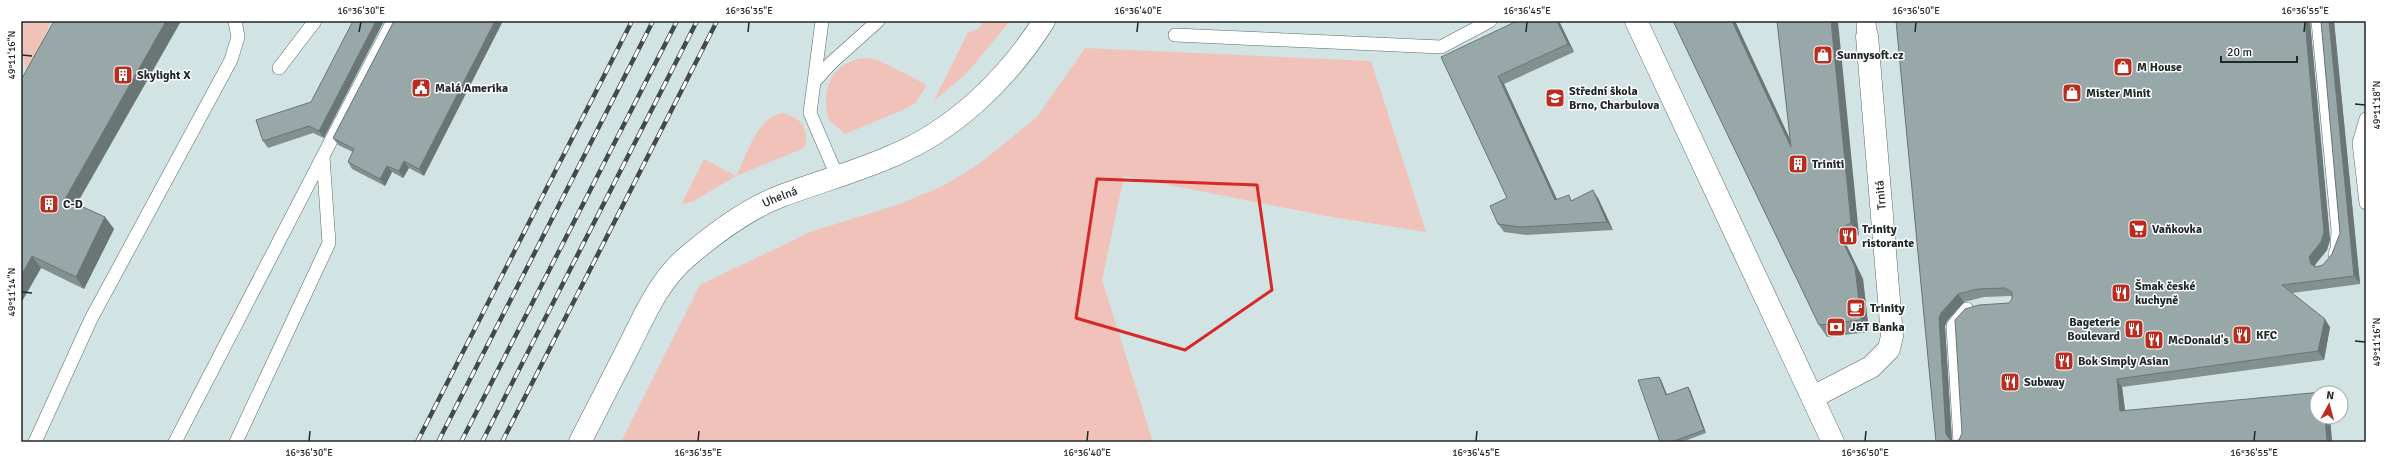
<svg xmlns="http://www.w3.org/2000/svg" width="2387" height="463" font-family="Signika,sans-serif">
<rect width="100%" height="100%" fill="#d2e3e3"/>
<path fill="#f0c2b9" d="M21,21H51L27,78L21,45Z
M983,21H1010L967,73L934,101L968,32L979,29Z
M1085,48L1371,61L1426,232L1332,217L1124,176L1102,280L1153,442H621L700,285L810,232L897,205L943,186L979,164L1037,117Z
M871,58L882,62L927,85L915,103L905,109L845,134L829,120C819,87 834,58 871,58Z
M781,113C800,116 811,129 804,148L736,176L692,202L683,204V201L704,159L736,176C747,155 756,119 781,113Z"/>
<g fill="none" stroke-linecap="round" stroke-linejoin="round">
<defs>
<path id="service" d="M822,21L810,113L837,176
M2318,21L2338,230L2337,249L2335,254
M1175,35L1441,47L1490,21
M279,68L315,21
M814,82L831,63L878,21
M2366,119L2359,143L2366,203
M35,442L91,319L231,60L238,37L235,21
M175,442L393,21
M236,442L329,243L323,157
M1960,442L1953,326L1967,309"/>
<path id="pedestrian" d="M1866,21L1867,36"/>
<path id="minor" d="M1636,21L1833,442
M1813,397L1871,367L1889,349L1892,336L1867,36"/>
<g id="secondary">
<path id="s1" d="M580,442C596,410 613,378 629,346C645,314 660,279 688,256C715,233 747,209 781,196C818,182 856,172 892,156C955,130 1008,78 1044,21"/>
</g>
</defs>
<use href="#service" stroke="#5b6a6a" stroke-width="14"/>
<use href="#pedestrian" stroke="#5b6a6a" stroke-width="20"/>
<use href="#minor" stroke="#5b6a6a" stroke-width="23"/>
<use href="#secondary" stroke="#5b6a6a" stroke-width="23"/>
<use href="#service" stroke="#fff" stroke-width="13"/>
<use href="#pedestrian" stroke="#fff" stroke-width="19"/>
<use href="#minor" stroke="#fff" stroke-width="22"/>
<use href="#secondary" stroke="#fff" stroke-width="22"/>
<defs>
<path id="rail" d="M417,442L632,21
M438,442L653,21
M461,442L677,21
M482,442L697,21
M502,442L717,21"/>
</defs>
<use href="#rail" stroke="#424b4b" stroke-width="4.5"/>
<use href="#rail" stroke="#fff" stroke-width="3" stroke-dasharray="9" stroke-linecap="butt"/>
</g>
<path fill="#839090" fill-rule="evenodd" d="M54,21H181L77,204L105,217L114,229L84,289L41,268L21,303V80Z
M394,21L424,176L409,168L403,178L392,172L385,186L352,169L348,162L353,152L338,145L333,138Z
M1559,21L1574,52L1504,84L1557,200H1572L1598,198L1613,230L1526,235L1504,232L1498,224L1507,198L1441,57Z
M1673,21H1735L1790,139L1777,21L1859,235L1845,242L1863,279L1869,332L1827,337L1819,325Z
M1896,21L2310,22L2330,240L2327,250L2315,265L2316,267L2323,265L2332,254L2340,233L2321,21H2334L2360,284L2292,293L2330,327L2324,360L2122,387L2125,410L2330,417L2332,442H1936ZM2011,296L2012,297V299L2009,303L1962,433L1959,440L1952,441L1945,326L1947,321L1964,302L1984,297Z
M311,102L324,138L313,133L268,148L263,141Z
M1659,377L1661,380L1667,394L1690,390L1706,433L1682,442H1660Z"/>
<path fill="#6a7676" d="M166,21H181L73,210L65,199Z
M376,21H384L324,138L319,131Z
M495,21H503L424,176L419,169Z
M1557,21H1559L1574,52L1568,44Z
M1732,21H1735L1799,159L1791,147Z
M1831,21H1838L1859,235L1851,223Z
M2305,21H2310L2330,240L2327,250L2315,265L2317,272L2311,264L2309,257Z
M2329,21H2334L2360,284L2354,276Z
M1498,76L1504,84L1561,208L1555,200Z
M404,161L409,168L403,178L399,171Z
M387,166L392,172L385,186L380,179Z
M1593,190L1598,198L1613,230L1607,222Z
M105,217L114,229L84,289L76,277Z
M1837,230L1845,242L1863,279L1869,332L1861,320Z
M32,256L41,268L21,303V276Z
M1958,294L1964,302L1947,321L1945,326L1952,442L1946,434L1939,318L1941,313Z
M2325,319L2330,327L2324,360L2318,351Z
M1659,377L1661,380L1668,398L1666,395Z
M2117,379L2122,387L2126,419L2120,411Z
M1688,387L1690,390L1706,433L1704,430Z
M2325,417H2330L2332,442H2327Z"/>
<path fill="#98a8a8" stroke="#6a7676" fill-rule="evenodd" d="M54,21H166L65,199L105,217L76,277L32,256L21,276V80Z
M353,21H376L319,131L309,126L263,141L256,120L311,102Z
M394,21H495L419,169L404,161L399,171L387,166L380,179L348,162L354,149L333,138Z
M1517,21H1557L1568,44L1498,76L1555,200L1569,195L1571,201L1593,190L1607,222L1520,227L1498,224L1490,206L1507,198L1441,57Z
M1673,21H1732L1791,147L1777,21H1831L1851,223L1837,230L1855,267L1861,320L1819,325Z
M1896,21H2305L2324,232L2321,242L2309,257L2311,264L2316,267L2323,265L2332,254L2340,233L2321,21H2329L2354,276L2282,285L2325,319L2318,351L2117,379L2120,411L2322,392V393H2317V417H2325L2327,442H1936ZM2005,288L2012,292V299L2009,303L1979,305L1965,309L1955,320L1962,433L1959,440L1951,441L1946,434L1939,318L1941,313L1958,294L1978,289Z
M1659,377L1666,395L1688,387L1704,430L1671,442H1660L1638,380Z"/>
<path fill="none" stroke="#d62828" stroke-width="3" stroke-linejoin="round" d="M1097,179L1257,185L1272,290L1185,350L1076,318Z"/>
<path fill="none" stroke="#212828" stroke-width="1.5" d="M359,32L361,22M748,32L749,22M1137,32L1138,22M1526,32L1527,22M1915,32L1916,22M2304,32L2305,22M22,55L32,56M2355,104L2365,105M22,292L32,293M2355,341L2365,342M309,441L310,431M698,441L699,431M1087,441L1088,431M1476,441L1477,431M1865,441L1866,431M2254,441L2255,431"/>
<defs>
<symbol id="shop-square" viewBox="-11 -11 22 22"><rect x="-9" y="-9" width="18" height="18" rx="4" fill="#ba2c1e" stroke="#fff"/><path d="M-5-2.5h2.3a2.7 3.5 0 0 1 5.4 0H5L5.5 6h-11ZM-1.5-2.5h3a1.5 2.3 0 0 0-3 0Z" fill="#fff"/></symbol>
<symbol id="building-square" viewBox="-11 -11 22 22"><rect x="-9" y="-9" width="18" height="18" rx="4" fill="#ba2c1e" stroke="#fff"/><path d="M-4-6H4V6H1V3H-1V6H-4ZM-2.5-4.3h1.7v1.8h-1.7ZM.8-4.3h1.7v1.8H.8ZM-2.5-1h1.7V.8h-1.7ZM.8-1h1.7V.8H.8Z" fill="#fff"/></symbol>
<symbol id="civic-square" viewBox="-11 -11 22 22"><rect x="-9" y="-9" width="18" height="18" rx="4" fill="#ba2c1e" stroke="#fff"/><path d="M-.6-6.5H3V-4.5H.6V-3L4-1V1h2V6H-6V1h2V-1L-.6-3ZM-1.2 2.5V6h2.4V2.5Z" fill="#fff"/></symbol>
<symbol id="school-square" viewBox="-11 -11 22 22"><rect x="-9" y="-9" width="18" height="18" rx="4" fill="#ba2c1e" stroke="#fff"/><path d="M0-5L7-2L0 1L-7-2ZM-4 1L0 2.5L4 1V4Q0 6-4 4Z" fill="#fff"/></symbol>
<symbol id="supermarket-square" viewBox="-11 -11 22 22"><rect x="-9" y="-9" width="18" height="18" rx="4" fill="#ba2c1e" stroke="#fff"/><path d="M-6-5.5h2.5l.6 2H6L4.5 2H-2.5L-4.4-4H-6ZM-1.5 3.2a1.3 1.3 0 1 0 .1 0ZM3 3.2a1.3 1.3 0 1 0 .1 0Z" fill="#fff"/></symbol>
<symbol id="restaurant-square" viewBox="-11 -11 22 22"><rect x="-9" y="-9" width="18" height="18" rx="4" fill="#ba2c1e" stroke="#fff"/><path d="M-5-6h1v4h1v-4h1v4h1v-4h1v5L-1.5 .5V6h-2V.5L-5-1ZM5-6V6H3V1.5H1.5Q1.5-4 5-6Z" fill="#fff"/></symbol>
<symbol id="cafe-square" viewBox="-11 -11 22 22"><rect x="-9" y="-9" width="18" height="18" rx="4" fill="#ba2c1e" stroke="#fff"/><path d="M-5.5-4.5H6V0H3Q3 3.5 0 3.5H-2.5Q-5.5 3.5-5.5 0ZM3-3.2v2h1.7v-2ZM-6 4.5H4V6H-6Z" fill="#fff"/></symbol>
<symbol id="bank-square" viewBox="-11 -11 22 22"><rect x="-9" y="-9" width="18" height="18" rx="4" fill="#ba2c1e" stroke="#fff"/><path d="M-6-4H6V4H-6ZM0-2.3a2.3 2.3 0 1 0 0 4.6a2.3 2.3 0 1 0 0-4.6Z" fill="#fff"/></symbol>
</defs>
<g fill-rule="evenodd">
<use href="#shop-square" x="1812" y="44" width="22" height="22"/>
<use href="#shop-square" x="2112" y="56" width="22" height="22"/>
<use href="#building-square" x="112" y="64" width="22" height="22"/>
<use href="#civic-square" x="410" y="77" width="22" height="22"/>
<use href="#shop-square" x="2061" y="82" width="22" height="22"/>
<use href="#school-square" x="1544" y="87" width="22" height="22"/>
<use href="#building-square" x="1787" y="153" width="22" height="22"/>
<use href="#building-square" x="38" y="193" width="22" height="22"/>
<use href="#supermarket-square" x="2127" y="218" width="22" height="22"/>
<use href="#restaurant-square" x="1837" y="225" width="22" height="22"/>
<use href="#restaurant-square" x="2110" y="282" width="22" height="22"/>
<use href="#cafe-square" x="1845" y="297" width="22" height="22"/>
<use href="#bank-square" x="1825" y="316" width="22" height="22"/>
<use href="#restaurant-square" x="2123" y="318" width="22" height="22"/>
<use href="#restaurant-square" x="2231" y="324" width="22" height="22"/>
<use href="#restaurant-square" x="2143" y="329" width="22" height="22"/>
<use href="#restaurant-square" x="2053" y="350" width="22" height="22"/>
<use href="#restaurant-square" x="1999" y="371" width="22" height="22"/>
</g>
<g text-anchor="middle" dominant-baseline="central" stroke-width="3" stroke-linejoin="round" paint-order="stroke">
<g font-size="12" font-weight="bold" fill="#212828" stroke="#fff" text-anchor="start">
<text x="1837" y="55">Sunnysoft.cz</text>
<text x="2137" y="67">M House</text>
<text x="137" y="75">Skylight X</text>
<text x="435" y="88">Malá Amerika</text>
<text x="1569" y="91">Střední škola<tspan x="1569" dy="14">Brno, Charbulova</tspan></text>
<text x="2086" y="93">Mister Minit</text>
<text x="1812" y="164">Triniti</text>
<text x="63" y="204">C-D</text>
<text x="1862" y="229">Trinity<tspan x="1862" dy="14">ristorante</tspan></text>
<text x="2152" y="229">Vaňkovka</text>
<text x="2135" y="286">Šmak české<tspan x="2135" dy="14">kuchyně</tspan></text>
<text x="1870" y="308">Trinity</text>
<text x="2120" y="322" text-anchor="end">Bageterie<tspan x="2120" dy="14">Boulevard</tspan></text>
<text x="1850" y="327">J&amp;T Banka</text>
<text x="2256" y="335">KFC</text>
<text x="2168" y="340">McDonald's</text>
<text x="2078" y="361">Bok Simply Asian</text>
<text x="2024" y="382">Subway</text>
</g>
<g font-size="12" fill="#212828" stroke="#fff">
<text transform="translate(1881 195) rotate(-95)">Trnitá</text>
<text stroke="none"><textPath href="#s1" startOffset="326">Uhelná</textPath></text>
</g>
</g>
<rect width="2387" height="463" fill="none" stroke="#ffffff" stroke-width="44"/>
<g transform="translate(2329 405) rotate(7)"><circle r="19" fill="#ffffff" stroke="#a6a9a9"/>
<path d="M0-3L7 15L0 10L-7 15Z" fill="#ba2c1e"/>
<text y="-6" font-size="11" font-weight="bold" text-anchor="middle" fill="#212828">N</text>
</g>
<path d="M2221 56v6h76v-6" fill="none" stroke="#212828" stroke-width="2"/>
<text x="2227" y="56" font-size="12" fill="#212828" stroke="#ffffff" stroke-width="3" paint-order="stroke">20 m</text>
<rect x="22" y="22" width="2343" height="419" fill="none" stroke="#212828" stroke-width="1.5"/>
<g font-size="10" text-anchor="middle" fill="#212828">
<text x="361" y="14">16°36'30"E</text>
<text x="749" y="14">16°36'35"E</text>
<text x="1138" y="14">16°36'40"E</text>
<text x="1527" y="14">16°36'45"E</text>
<text x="1916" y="14">16°36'50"E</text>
<text x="2305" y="14">16°36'55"E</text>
<text transform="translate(11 55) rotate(-90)" y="4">49°11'16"N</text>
<text transform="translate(2376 105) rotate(-90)" y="4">49°11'18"N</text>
<text transform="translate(11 292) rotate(-90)" y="4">49°11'14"N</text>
<text transform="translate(2376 342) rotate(-90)" y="4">49°11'16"N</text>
<text x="309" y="456">16°36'30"E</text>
<text x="698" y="456">16°36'35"E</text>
<text x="1087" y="456">16°36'40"E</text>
<text x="1476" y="456">16°36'45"E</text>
<text x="1865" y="456">16°36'50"E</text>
<text x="2254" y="456">16°36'55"E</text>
</g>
</svg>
